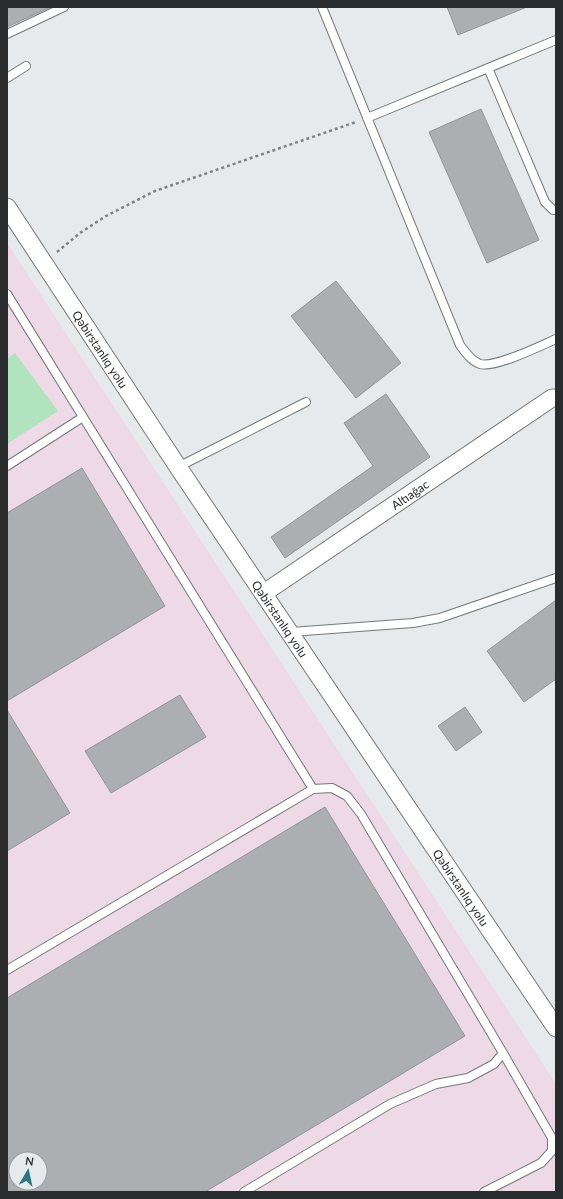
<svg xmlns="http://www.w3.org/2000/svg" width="563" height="1199" font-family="Lato,sans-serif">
<rect width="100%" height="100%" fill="#e7eaed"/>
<path fill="#eed9e7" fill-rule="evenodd" d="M7,243L556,1084V1192H7ZM16,1159H40V1183H16Z"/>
<path fill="#b1e3bf" d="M15,353L58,411L7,444V359Z"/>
<path fill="#acafb2" stroke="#929598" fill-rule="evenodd" d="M7,7H51L7,27Z
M447,7H527L458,35Z
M481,109L539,240L487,263L429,132Z
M336,281L401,363L356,398L291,316Z
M386,394L430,457L285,558L271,537L373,466L344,423Z
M82,468L165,606L7,701V513Z
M556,600V679L524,702L487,651Z
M180,695L206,737L111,793L85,751Z
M465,707L482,732L456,751L438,726Z
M7,710L70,813L7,851Z
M325,807L465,1036L205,1192H7V998ZM16,1159H40V1183H16Z"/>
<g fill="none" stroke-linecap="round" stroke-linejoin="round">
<defs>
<path id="service" d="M322,7L460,345C465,352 471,361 480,364C496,368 540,346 556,339
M7,34L64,7
M488,68L545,202L553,210H556
M7,78L26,66
M367,118L556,40
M7,294L313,789
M7,466L83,417
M178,467L306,402
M291,632L413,623L440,618L556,578
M7,970L313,789L332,788L347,796L361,814L503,1053L552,1138V1151L541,1163L484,1192
M244,1192L390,1104L436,1084L468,1078L494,1064L503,1053"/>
<g id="minor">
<path id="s1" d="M7,207L178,467L556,1028"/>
<path id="s2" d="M264,593L552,398H556"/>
</g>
</defs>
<use href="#service" stroke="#75787a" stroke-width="10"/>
<use href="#minor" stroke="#75787a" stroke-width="19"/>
<path stroke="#7f8184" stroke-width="2.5" stroke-dasharray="3 3" stroke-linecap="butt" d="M57,252L80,233L106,216L155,191L356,122"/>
<use href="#service" stroke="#fff" stroke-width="8"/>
<use href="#minor" stroke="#fff" stroke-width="17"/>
</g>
<g text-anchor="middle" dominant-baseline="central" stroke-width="3" stroke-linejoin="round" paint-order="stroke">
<g font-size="12" fill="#2a2b2d" stroke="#e7eaed">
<text stroke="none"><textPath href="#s1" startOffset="170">Qəbirstanlıq yolu</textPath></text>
<text stroke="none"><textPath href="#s2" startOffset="176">Altıağac</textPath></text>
<text stroke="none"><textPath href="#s1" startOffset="494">Qəbirstanlıq yolu</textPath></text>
<text stroke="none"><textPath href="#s1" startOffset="818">Qəbirstanlıq yolu</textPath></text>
</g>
</g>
<rect width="563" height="1199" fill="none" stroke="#2a2b2d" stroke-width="16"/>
<g transform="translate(28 1171) rotate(9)"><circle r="19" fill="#e7eaed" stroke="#9b9ea0"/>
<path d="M0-3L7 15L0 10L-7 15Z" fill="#2d767d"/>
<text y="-6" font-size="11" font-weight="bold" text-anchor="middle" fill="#2a2b2d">N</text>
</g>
</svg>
